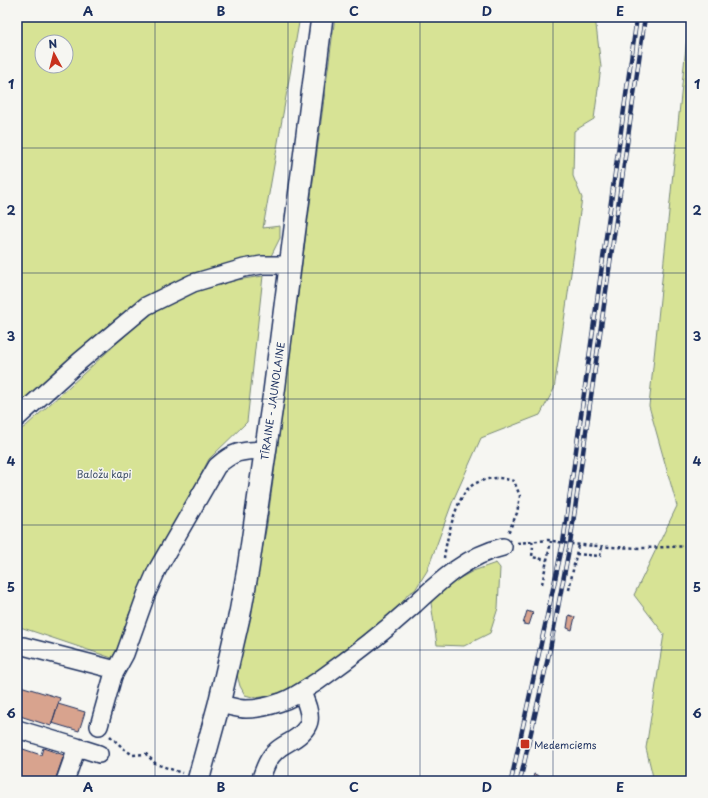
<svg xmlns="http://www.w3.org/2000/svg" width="708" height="798" font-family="'Playpen Sans',sans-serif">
<rect width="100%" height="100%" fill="#f6f6f2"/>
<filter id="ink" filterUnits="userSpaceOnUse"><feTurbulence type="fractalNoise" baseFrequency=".025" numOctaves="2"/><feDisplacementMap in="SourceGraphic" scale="8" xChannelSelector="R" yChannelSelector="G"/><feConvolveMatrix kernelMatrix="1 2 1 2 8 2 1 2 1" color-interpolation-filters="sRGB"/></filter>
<g filter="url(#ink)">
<path fill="#d7e395" stroke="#79897a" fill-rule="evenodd" d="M17,17H300L263,228L280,226V238L271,256L143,299L102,330L28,398L17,407ZM42,42H66V66H42Z
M335,17H595L601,67L594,119L574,131L573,176L582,198L554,389L540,415L481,438L452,503L427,571L415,590L408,594L390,620L309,680L305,678L283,692L267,696L256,698L245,695L240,686L237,675L267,525Z
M689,17H691V781H654L646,748L664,634L634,595L677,506L649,406Z
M263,276L247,422L209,459L127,618L128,631L112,658L17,626V432L26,426L150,313L194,292L237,280Z
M496,563L500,568L498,608L490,633L464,646L437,645L431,603L439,590L473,571Z"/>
<path fill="#d8a38e" stroke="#1b2f5e" d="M527,611L533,613L529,625L523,624Z
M569,615L575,617L572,630L567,628Z
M17,685L60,698L51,726L17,715Z
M58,704L85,712L79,731L52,723Z
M17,747L41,755L43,748L64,755L55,781H17Z
M534,774L539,776L538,781H532Z"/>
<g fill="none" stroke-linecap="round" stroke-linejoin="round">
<defs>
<path id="minor" d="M17,418L80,361L146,306L193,283L244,268L262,265H291
M23,646L116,670
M219,704C227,705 237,709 246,709C257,709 270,706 281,702C294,698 307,688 318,681C352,657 384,632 415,604C441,580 468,555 503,547
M99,726L113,676L125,654L146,595L157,570L217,466C235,450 242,451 266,450
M17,729L77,747L65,781
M77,747L99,754
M260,781C264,770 267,759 276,751C280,747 286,744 291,741C316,726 311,715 302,692"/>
<path id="major" d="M198,781L219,704L240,613L248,569L274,392L322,17"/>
</defs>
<use href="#minor" stroke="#1b2f5e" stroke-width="20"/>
<use href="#major" stroke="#1b2f5e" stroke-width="24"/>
<path stroke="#1b2f5e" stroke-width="2.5" stroke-dasharray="3 3" stroke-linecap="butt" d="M532,541L533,546L532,557L547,560
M517,543L548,540L570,544L610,547L643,548L691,546
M576,554L600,556L602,547
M444,558C446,541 456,498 470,487C477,481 489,478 498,478C503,478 509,480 514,481L520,496L517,513L508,533
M542,584L551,541
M569,590L578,545
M110,736L124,749L133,755L146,754L156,764L182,773"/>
<use href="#minor" stroke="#f6f6f2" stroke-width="17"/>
<use href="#major" stroke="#f6f6f2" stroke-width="21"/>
<defs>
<path id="rail" d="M511,781L563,543L637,17
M520,781L550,649L570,544L645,17"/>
</defs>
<use href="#rail" stroke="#1b2f5e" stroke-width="4.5"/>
<use href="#rail" stroke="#f6f6f2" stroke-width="3" stroke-dasharray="9" stroke-linecap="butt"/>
</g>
</g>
<path fill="none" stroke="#1b2f5e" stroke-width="1" stroke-opacity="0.55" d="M155,17V781M288,17V781M420,17V781M553,17V781M17,148H691M17,273H691M17,399H691M17,525H691M17,650H691"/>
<rect fill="#c8321e" stroke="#f6f6f2" stroke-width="1.5" x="520" y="739" width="10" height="10" rx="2"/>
<g text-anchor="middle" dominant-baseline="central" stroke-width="3" stroke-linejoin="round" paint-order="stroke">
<g font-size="10" fill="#1b2f5e" stroke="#f6f6f2">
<text transform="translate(272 401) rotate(-82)">TĪRAINE - JAUNOLAINE</text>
</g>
<g font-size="10" fill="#415369" stroke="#f6f6f2">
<text x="104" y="473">Baložu kapi</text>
</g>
<g font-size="10" fill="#1b2f5e" stroke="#f6f6f2" text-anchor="start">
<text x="534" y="744">Medemciems</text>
</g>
</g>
<rect width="708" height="798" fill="none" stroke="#f6f6f2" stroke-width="44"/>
<g transform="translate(54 54) rotate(353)"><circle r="19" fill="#f6f6f2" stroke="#9ea6b7"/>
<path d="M0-3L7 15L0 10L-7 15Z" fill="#c8321e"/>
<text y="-6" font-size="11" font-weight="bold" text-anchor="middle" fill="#1b2f5e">N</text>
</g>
<rect x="22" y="22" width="664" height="754" fill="none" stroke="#1b2f5e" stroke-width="1.5"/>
<g font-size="13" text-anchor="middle" font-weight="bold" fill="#1b2f5e">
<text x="88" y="16">A</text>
<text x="221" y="16">B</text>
<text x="354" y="16">C</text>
<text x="487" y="16">D</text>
<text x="620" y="16">E</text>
<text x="11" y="89">1</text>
<text x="697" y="89">1</text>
<text x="11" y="215">2</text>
<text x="697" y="215">2</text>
<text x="11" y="341">3</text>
<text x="697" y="341">3</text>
<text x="11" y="466">4</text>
<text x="697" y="466">4</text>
<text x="11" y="592">5</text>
<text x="697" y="592">5</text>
<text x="11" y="718">6</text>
<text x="697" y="718">6</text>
<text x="88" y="792">A</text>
<text x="221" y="792">B</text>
<text x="354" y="792">C</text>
<text x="487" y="792">D</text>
<text x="620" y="792">E</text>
</g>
</svg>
